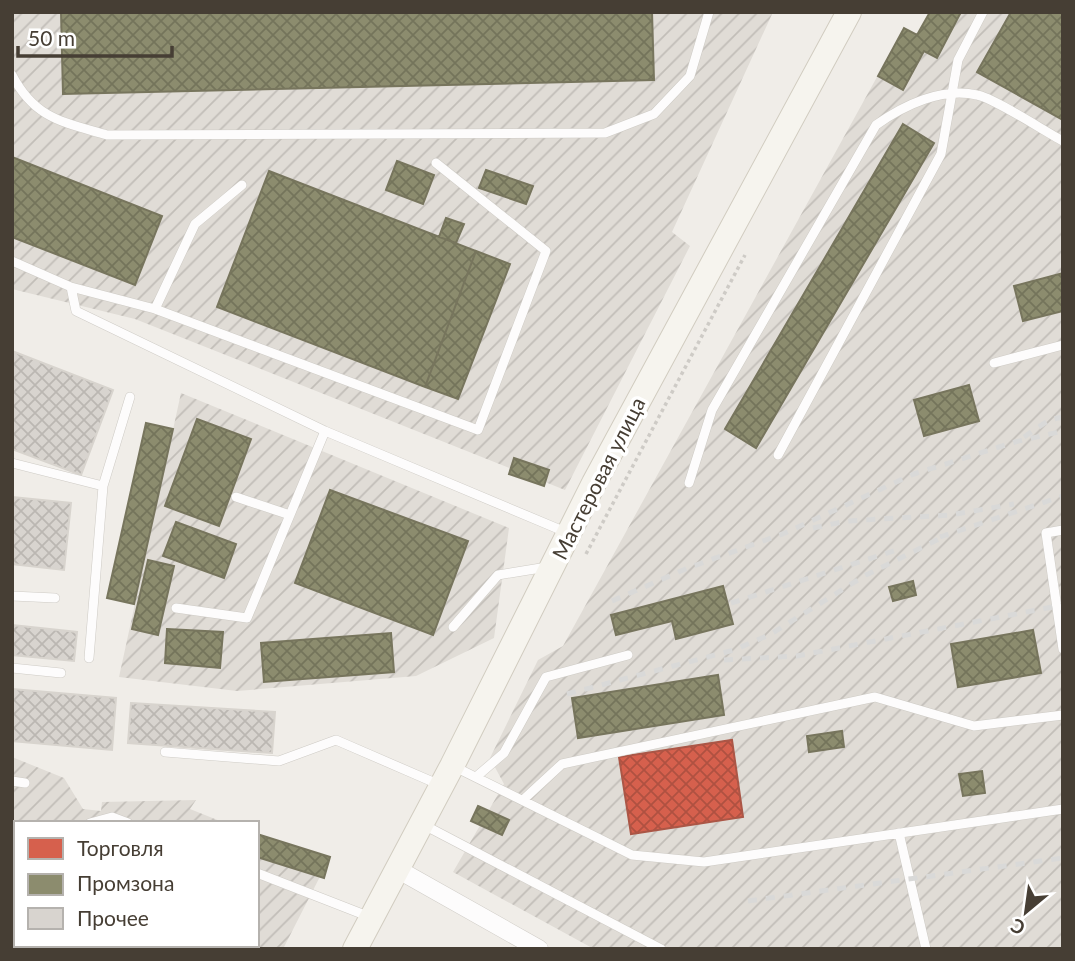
<svg xmlns="http://www.w3.org/2000/svg" width="1075" height="961" font-family="Lato,sans-serif">
<defs>
<pattern id="industrial-furrows" width="10" height="10" patternUnits="userSpaceOnUse" patternTransform="scale(1.75)"><rect width="10" height="10" fill="#e0dcd6"/><path d="M-1 1l2-2M0 10L10 0M9 11l2-2" fill="none" stroke="#c2beb8"/></pattern>
<pattern id="shops-cross-hatch" width="8" height="8" patternUnits="userSpaceOnUse" patternTransform="scale(1.75)"><rect width="8" height="8" fill="#d6604d"/><path d="M0 0l8 8M0 8l8-8" fill="none" stroke="#af5141"/></pattern>
<pattern id="industry-cross-hatch" width="8" height="8" patternUnits="userSpaceOnUse" patternTransform="scale(1.75)"><rect width="8" height="8" fill="#8c8c6e"/><path d="M0 0l8 8M0 8l8-8" fill="none" stroke="#74745b"/></pattern>
<pattern id="building-cross-hatch" width="8" height="8" patternUnits="userSpaceOnUse" patternTransform="scale(1.75)"><rect width="8" height="8" fill="#d8d4cf"/><path d="M0 0l8 8M0 8l8-8" fill="none" stroke="#bbb7b2"/></pattern>
</defs>
<rect width="100%" height="100%" fill="#f0ede8"/>
<path fill="url(#industrial-furrows)" d="M12,12H773L672,232L690,246L565,490L135,319L12,289Z
M930,12H1063V949H594L453,872L504,784L490,758L538,660L563,646L904,28L917,35Z
M181,393L509,528L494,638L416,676L237,691L119,677Z
M12,757L64,778L83,809L101,811L102,802L196,800L190,809L225,823H16V945H257V834L330,857L283,949H12Z"/>
<path fill="url(#shops-cross-hatch)" stroke="#ab5646" stroke-width="2" d="M732,740L743,817L631,834L619,757Z"/>
<path fill="url(#industry-cross-hatch)" stroke="#77755d" stroke-width="2" d="M61,12H652L654,80L63,94Z
M930,12H961L937,58L924,51L903,90L878,76L904,28L917,35Z
M1011,12H1063V120L977,72Z
M903,124L934,143L756,448L725,429Z
M12,157L162,216L135,285L12,237Z
M397,161L434,175L423,204L386,190Z
M486,170L533,186L526,204L479,188Z
M269,171L476,251L425,387L217,307Z
M446,218L464,224L456,243L439,237Z
M476,251L510,264L458,399L425,387Z
M1063,273V311L1023,321L1014,286Z
M969,385L979,421L924,436L914,400Z
M197,419L251,439L219,526L165,506Z
M146,423L173,429L134,604L107,598Z
M514,458L549,470L544,486L509,474Z
M330,490L468,541L433,635L295,583Z
M176,522L236,544L224,578L163,556Z
M148,560L174,566L158,635L132,629Z
M913,581L916,595L893,601L889,587Z
M723,586L733,624L676,639L672,621L616,635L611,615Z
M167,629L223,632L220,668L165,663Z
M1033,630L1041,673L958,687L951,644Z
M391,633L394,672L264,682L261,643Z
M718,675L724,715L578,738L572,698Z
M842,731L844,747L809,752L807,736Z
M982,771L985,793L963,796L959,774Z
M478,806L509,820L502,835L471,821Z
M257,834L330,857L324,878L257,857Z
M12,889L16,891V945H94L92,949H12Z
M102,945H120L126,949H100Z
M125,945H181L179,949H131Z"/>
<path fill="url(#building-cross-hatch)" stroke="#d8d4ce" stroke-width="2" d="M12,351L113,390L81,475L12,449Z
M12,497L71,503L64,570L12,564Z
M12,625L77,632L74,661L12,655Z
M12,689L116,698L112,750L12,741Z
M131,703L275,712L272,753L128,743Z"/>
<g fill="none" stroke-linecap="round" stroke-linejoin="round">
<defs>
<path id="service" d="M12,75C35,119 63,122 107,135L605,133L654,114L690,76L709,12
M12,261L71,287L76,311L325,431L568,533
M71,287L155,309L478,430L546,251L436,163
M155,309L195,224L242,185
M994,363L1063,345
M778,455L941,154L958,60L983,12
M12,463L103,486
M689,483L712,410L876,125C904,105 942,87 977,95C994,98 1044,131 1063,141
M236,497L290,515
M1063,530L1046,533L1063,649
M12,596L55,598
M176,608L247,618L325,431
M453,627L498,575L547,567
M89,658L103,486L130,397
M12,668L61,673
M165,752L279,761L336,740L440,785
M453,766L632,855L704,862L1063,809
M476,777L504,753L546,677L628,655
M12,781L25,783
M524,799L562,764L875,697L974,726L1063,715
M90,823L112,817L128,823
M424,825L661,949
M899,833L926,949
M257,873L370,917
M191,949L193,947"/>
<path id="minor" d="M397,869L539,949"/>
<path id="secondary" d="M355,949L452,766L594,483L849,12"/>
</defs>
<use href="#service" stroke="#cecbc5" stroke-width="10"/>
<use href="#minor" stroke="#cecbc5" stroke-width="19"/>
<use href="#secondary" stroke="#d1ccc0" stroke-width="26"/>
<path stroke="#cecbc6" stroke-width="3.5" stroke-dasharray="3.5 3.5" stroke-linecap="butt" d="M586,554L745,255"/>
<use href="#service" stroke="#fdfcfc" stroke-width="9"/>
<use href="#minor" stroke="#fdfcfc" stroke-width="18"/>
<use href="#secondary" stroke="#f6f4ee" stroke-width="24"/>
<path stroke="#d9d9d8" stroke-width="5" stroke-dasharray="9 9" stroke-linecap="butt" d="M1024,437L1049,420L1063,417
M813,528L847,521L950,515L1014,504
M940,537L1063,496
M612,601L688,568L785,533L914,474L1015,442L1063,431
M731,603L900,549
M724,660L797,656L1063,605
M567,694L734,650L771,634L866,575L947,535
M748,901L1063,858"/>
</g>
<g text-anchor="middle" dominant-baseline="central" stroke-width="7" stroke-linejoin="round" paint-order="stroke">
<g font-size="21" fill="#463e34" stroke="#fff">
<text transform="translate(598 478) rotate(-63)">Мастеровая улица</text>
</g>
</g>
<rect width="1075" height="961" fill="none" stroke="#463e34" stroke-width="28"/>
<rect x="14" y="821" width="245" height="126" fill="#ffffff" stroke="#b5b2ae" stroke-width="2"/>
<rect x="28" y="838" width="35" height="21" fill="#d6604d" stroke="#b5b2ae" stroke-width="2"/>
<text x="77" y="856" font-size="21" fill="#463e34">Торговля</text>
<rect x="28" y="874" width="35" height="21" fill="#8c8c6e" stroke="#b5b2ae" stroke-width="2"/>
<text x="77" y="891" font-size="21" fill="#463e34">Промзона</text>
<rect x="28" y="908" width="35" height="21" fill="#d8d4cf" stroke="#b5b2ae" stroke-width="2"/>
<text x="77" y="926" font-size="21" fill="#463e34">Прочее</text>
<g transform="translate(1026 912) rotate(209)" stroke="#ffffff" stroke-width="5" paint-order="stroke">
<path d="M0-5L12 26L0 18L-12 26Z" fill="#463e34"/>
<text y="-10" font-size="19" font-weight="bold" text-anchor="middle" fill="#463e34">С</text>
</g>
<path d="M18 46v10h154v-10" fill="none" stroke="#463e34" stroke-width="3.5"/>
<text x="28" y="46" font-size="21" fill="#463e34" stroke="#ffffff" stroke-width="5" paint-order="stroke">50 m</text>
</svg>
